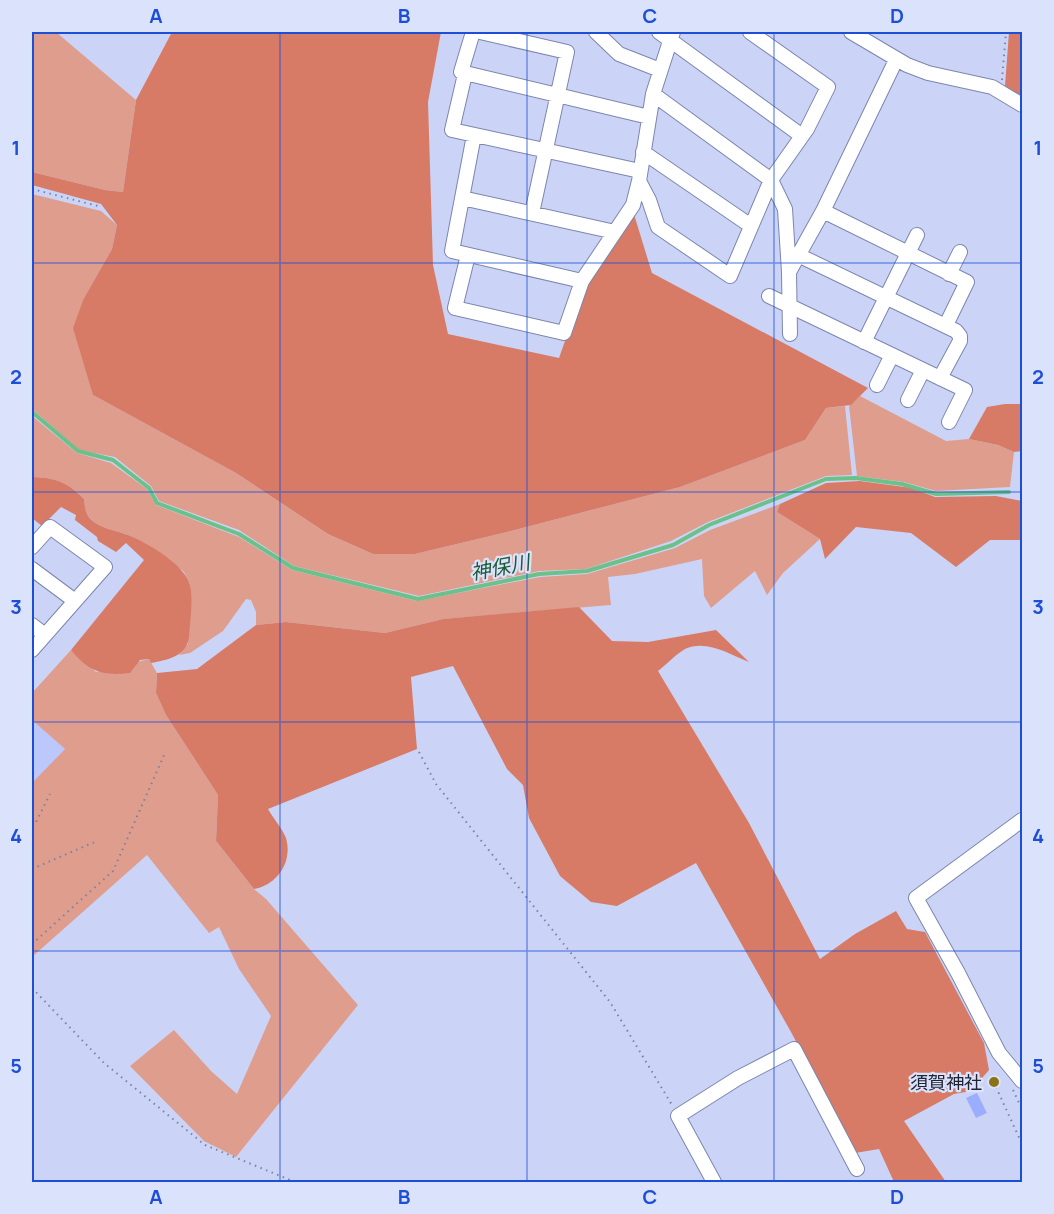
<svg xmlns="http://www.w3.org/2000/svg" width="1054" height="1214" font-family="Manrope,'Noto Sans JP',sans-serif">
<rect width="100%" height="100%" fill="#cbd4f7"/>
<path fill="#bcc8fb" d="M32,720L65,749L32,783Z"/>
<path fill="#df9d8e" d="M32,32H56L136,100L123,192L105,190L32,172Z
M32,194L101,211L117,225L112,249L84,298L93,395L236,473L328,534L373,554H415L507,532L680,487L805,440L826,408L845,406L852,475L826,476L708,522L671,541L586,569L539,571L419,596L294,566L239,530L159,501L151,486L115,457L79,450L32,409Z
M860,396L946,441L969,439L998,445L1014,452L1010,487L936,491L904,482L857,476L849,406Z
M32,416L77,453L111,463L147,489L156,505L239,537L292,570L417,601L540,577L587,574L675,548L710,530L780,504L777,512L820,539L783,573L767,595L755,571L711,608L704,596L702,559L635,574L608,577L611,605L443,619L385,633L286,622L256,625V612L251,600L246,599L223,631L190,653L179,655L188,644L190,584L184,572L169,559L126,534L99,527L86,514L84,499C66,481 56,478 32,477Z
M71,650L96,672L149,659L157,673L156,693L166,715L218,795L216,841L254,889L266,899L358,1005L236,1157L204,1141L130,1066L174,1030L211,1071L237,1094L271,1016L239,969L219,927L209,933L147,855L32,957V783L65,749L32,720V693Z"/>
<path fill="#d77b67" d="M172,32H441L428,102L433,265L448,334L559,358L588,276L633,211L652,273L868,388L851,405L826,408L805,440L680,487L507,532L415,554H373L328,534L236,473L93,395L73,328L84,298L112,249L117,225L101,204L32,185V172L105,190L123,192L136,100Z
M1009,32H1022V99L1005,86Z
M1005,404H1022V451L1014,452L998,445L969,439L987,407Z
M32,477C56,478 66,481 84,499C85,505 85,512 88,516C99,530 113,529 128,535C147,543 181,562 189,582C194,594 190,623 189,637C187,656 168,660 151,663L149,659L140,660L130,673C103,676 89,672 71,650L144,560L126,543L116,552L98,541L97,537L75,520L76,515L61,507L42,526L32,518Z
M860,481L912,488L935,497L996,496L1022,501V540H990L956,567L911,533L856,527L825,559L820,539L777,512L780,504L826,483Z
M579,607L612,641L648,642L716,630L749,662C729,654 706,639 685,649C676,654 666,665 658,671L749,823L820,959L855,934L896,911L907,929L925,932L984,1043L989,1070L971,1091L954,1094L904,1121L946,1182H894L879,1149L855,1153L791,1032L696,863L617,906L591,902L560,876L529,818L523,785L507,769L453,666L411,677L417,749L268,809C273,818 282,828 286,838C293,862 277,885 254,889L216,841L218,795L166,715L156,693L157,673L197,669L256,625L286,622L385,633L443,619Z"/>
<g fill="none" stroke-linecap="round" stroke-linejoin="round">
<path stroke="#6bc188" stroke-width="4" d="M32,412L78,451L113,460L149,488L157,503L239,534L293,568L418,599L539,574L587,571L673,545L709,525L826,479L856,478L902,484L936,494L1009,492"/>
</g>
<path fill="#9badfe" d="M977,1093L987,1113L976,1118L966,1098Z"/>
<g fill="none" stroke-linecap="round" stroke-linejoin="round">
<defs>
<path id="minor" d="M473,32L461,72L649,117
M480,32L567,52L532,213
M596,32L619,54L660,70
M659,32L802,136
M851,32L907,65L928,73L992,87L1022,105
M465,74L452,130L640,171
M653,94L771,180L785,209L789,272L790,334
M474,135L452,251L582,281
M643,152L751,226
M639,181L649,200L658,227L730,276L771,180L807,129L828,87L750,32
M462,198L615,232
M823,211L967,282L946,325
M468,255L455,308L564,333L582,281L633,205L639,181L653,94L673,32
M798,255L956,331L960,336V341L940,378
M789,272L823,211L896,60
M949,274L960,252
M769,296L965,390L949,422
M864,342L917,235
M877,385L892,355
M908,400L923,370
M32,547L50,527L105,567L32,650
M32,569L75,601
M32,625L45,635
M1022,820L916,898L958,973L999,1053L1022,1081
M714,1182L678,1116L738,1078L794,1049L857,1169"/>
</defs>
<use href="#minor" stroke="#7c86ae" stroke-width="16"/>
<path stroke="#7d839e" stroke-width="2" stroke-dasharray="1.5 4.5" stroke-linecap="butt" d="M1002,80L1006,32
M32,189L98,206
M419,752L436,784L610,1002L672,1105
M32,826L36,822L50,794
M32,869L97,841
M32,944L113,871L165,753
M32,988L104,1063L205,1145L295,1182
M996,1087L1022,1144
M1013,1090L1022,1109"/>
<use href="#minor" stroke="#fff" stroke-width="14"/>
</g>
<path fill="none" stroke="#1d4ed8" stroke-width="1.5" stroke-opacity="0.55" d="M280,32V1182M527,32V1182M774,32V1182M32,263H1022M32,492H1022M32,722H1022M32,951H1022"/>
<circle fill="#8a7316" stroke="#dae2fc" stroke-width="2" cx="994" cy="1082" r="6"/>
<g text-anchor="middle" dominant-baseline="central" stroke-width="4.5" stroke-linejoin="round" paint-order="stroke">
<g font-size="18" fill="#202434" stroke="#dae2fc" text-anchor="end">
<text x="982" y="1082">須賀神社</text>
</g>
<g font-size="20" font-style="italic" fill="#1b5a34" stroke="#dae2fc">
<text transform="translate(500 567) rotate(-11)">神保川</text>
</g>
</g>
<rect width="1054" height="1214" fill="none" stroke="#dae2fc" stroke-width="66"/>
<rect x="33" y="33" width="988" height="1148" fill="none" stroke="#1d4ed8" stroke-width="2"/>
<g font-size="20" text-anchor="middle" font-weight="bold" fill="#1d4ed8">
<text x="156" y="23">A</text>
<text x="404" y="23">B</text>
<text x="650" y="23">C</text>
<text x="897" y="23">D</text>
<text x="16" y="155">1</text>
<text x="1038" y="155">1</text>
<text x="16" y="384">2</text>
<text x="1038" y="384">2</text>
<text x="16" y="614">3</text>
<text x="1038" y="614">3</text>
<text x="16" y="843">4</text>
<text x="1038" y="843">4</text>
<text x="16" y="1073">5</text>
<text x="1038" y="1073">5</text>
<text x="156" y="1204">A</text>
<text x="404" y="1204">B</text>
<text x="650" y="1204">C</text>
<text x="897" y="1204">D</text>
</g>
</svg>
